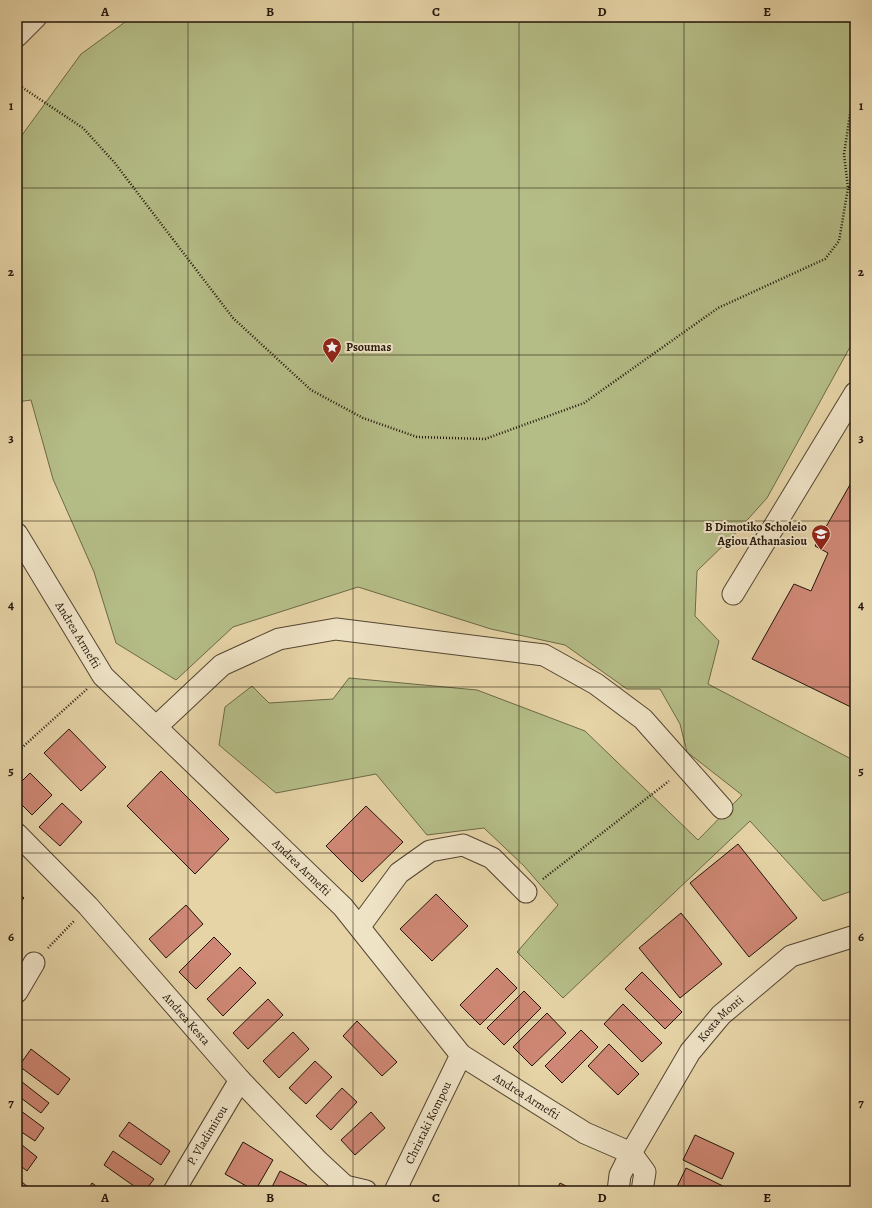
<svg xmlns="http://www.w3.org/2000/svg" width="872" height="1208" font-family="Alegreya,serif">
<rect width="100%" height="100%" fill="#e6d4a7"/>
<filter id="stains"><feTurbulence type="fractalNoise" baseFrequency=".005" numOctaves="4"/><feColorMatrix values="0 0 0 0 .2 0 0 0 0 .09 0 0 0 0 .02 0 0 0 .5 -.17"/></filter>
<radialGradient id="worn" r=".72"><stop offset=".6" stop-color="#630" stop-opacity="0"/><stop offset="1" stop-color="#630" stop-opacity=".3"/></radialGradient>
<path fill="#b5bd87" stroke="#6c6948" d="M132,17H855V338L767,498L731,538L697,571L695,616L719,641L708,684L855,761V890L823,901L750,821L563,998L517,952L558,905L524,866L484,828L427,835L376,774L276,793L219,745L225,707L252,686L269,703L333,699L349,678L477,690L585,731L698,840L742,795L687,752L680,724L660,689H627L565,645L491,629L358,587L233,627L176,680L116,643L94,572L53,479L31,400L17,402V142L81,54Z"/>
<path fill="#ce8774" stroke="#23150a" d="M855,476V709L752,659L794,584L811,591L828,553L815,546Z
M69,729L106,767L81,791L44,753Z
M161,771L229,839L195,874L127,806Z
M30,773L52,795L32,815L17,800V786Z
M62,803L82,822L60,846L39,827Z
M366,806L403,842L362,882L326,846Z
M738,844L797,918L749,957L690,883Z
M17,892L24,898L17,906Z
M436,894L468,926L432,961L400,929Z
M186,905L203,924L166,958L149,939Z
M681,913L722,964L680,998L639,948Z
M214,937L231,954L196,989L179,972Z
M240,967L256,983L223,1016L207,999Z
M497,968L517,988L480,1025L460,1005Z
M642,972L682,1012L665,1029L625,989Z
M524,991L541,1008L504,1045L487,1028Z
M268,999L283,1015L248,1049L233,1033Z
M623,1004L662,1043L642,1062L604,1024Z
M547,1013L566,1033L532,1066L513,1047Z
M357,1021L397,1062L382,1076L343,1036Z
M581,1030L598,1047L562,1083L545,1066Z
M293,1032L309,1049L279,1078L263,1061Z
M609,1044L639,1074L618,1095L588,1066Z
M31,1049L70,1079L58,1095L19,1066Z
M315,1061L332,1077L306,1104L289,1088Z
M17,1078L49,1103L41,1113L17,1095Z
M342,1088L357,1102L331,1130L316,1116Z
M17,1108L44,1128L35,1141L17,1129Z
M371,1112L385,1128L355,1155L341,1140Z
M129,1122L170,1151L161,1165L119,1136Z
M695,1135L734,1153L722,1179L683,1160Z
M17,1141L37,1157L27,1171L17,1163Z
M243,1142L273,1160L255,1191L225,1174Z
M113,1151L154,1179L145,1191H141L104,1165Z
M686,1168L725,1187L723,1191H675Z
M280,1171L307,1185L304,1191H270Z
M17,1178L33,1191H17Z
M92,1183L103,1191H87Z
M560,1183L576,1191H556Z"/>
<g fill="none" stroke-linecap="round" stroke-linejoin="round">
<defs>
<g id="minor">
<path d="M17,36L36,17"/>
<path id="s1" d="M17,534L103,676L343,907L461,1055L585,1133L631,1153L645,1172L642,1191"/>
<path d="M733,594L855,393"/>
<path d="M156,727L222,665L279,639L336,629L544,655L596,684L643,719L722,808"/>
<path id="s2" d="M17,834L88,906L240,1080L319,1162L345,1186L366,1191"/>
<path d="M360,926L399,873L430,851L463,845L492,858L526,892"/>
<path d="M17,992L34,963"/>
<path id="s3" d="M174,1191L240,1080"/>
<path id="s4" d="M395,1191L461,1055"/>
<path id="s5" d="M618,1191L620,1175L631,1153L690,1052L721,1015L791,956L855,936"/>
</g>
</defs>
<use href="#minor" stroke="#544531" stroke-width="23"/>
<path stroke="#23150a" stroke-width="2.5" stroke-dasharray="1 2" stroke-linecap="butt" d="M17,84L83,128L114,162L233,318L311,390L363,418L417,437L485,439L584,403L718,308L825,259L839,241L848,188L844,154L855,81
M849,188L855,175
M17,752L87,689
M543,879L669,781
M48,948L74,921"/>
<use href="#minor" stroke="#efe3c6" stroke-width="21"/>
</g>
<path fill="none" stroke="#23150a" stroke-width="1" stroke-opacity="0.55" d="M188,17V1191M353,17V1191M519,17V1191M684,17V1191M17,188H855M17,355H855M17,521H855M17,687H855M17,853H855M17,1020H855"/>
<defs>
<symbol id="sight-pin" viewBox="-11 -11 22 30"><path d="M0 17L-7.5 6A9.5 9.5 0 1 1 7.5 6Z" fill="#8f2418" stroke="#efe3c6"/><path d="M0-6L1.8-2.2L6-1.7L2.9 1.2L3.7 5.4L0 3.3L-3.7 5.4L-2.9 1.2L-6-1.7L-1.8-2.2Z" fill="#fff"/></symbol>
<symbol id="school-pin" viewBox="-11 -11 22 30"><path d="M0 17L-7.5 6A9.5 9.5 0 1 1 7.5 6Z" fill="#8f2418" stroke="#efe3c6"/><path d="M0-5L7-2L0 1L-7-2ZM-4 1L0 2.5L4 1V4Q0 6-4 4Z" fill="#fff"/></symbol>
</defs>
<g fill-rule="evenodd">
<use href="#sight-pin" x="321" y="336" width="22" height="30"/>
<use href="#school-pin" x="810" y="523" width="22" height="30"/>
</g>
<g text-anchor="middle" dominant-baseline="central" stroke-width="4" stroke-linejoin="round" paint-order="stroke">
<g font-size="12" font-weight="bold" fill="#23150a" stroke="#efe3c6" text-anchor="start">
<text x="346" y="347">Psoumas</text>
<text x="807" y="527" text-anchor="end">B Dimotiko Scholeio<tspan x="807" dy="14">Agiou Athanasiou</tspan></text>
</g>
<g font-size="12" fill="#23150a" stroke="#efe3c6">
<text stroke="none"><textPath href="#s1" startOffset="118">Andrea Armefti</textPath></text>
<text stroke="none"><textPath href="#s1" startOffset="442">Andrea Armefti</textPath></text>
<text stroke="none"><textPath href="#s2" startOffset="251">Andrea Kesta</textPath></text>
<text stroke="none"><textPath href="#s5" startOffset="203">Kosta Monti</textPath></text>
<text stroke="none"><textPath href="#s1" startOffset="766">Andrea Armefti</textPath></text>
<text stroke="none"><textPath href="#s4" startOffset="76">Christaki Kompou</textPath></text>
<text stroke="none"><textPath href="#s3" startOffset="65">P. Vladimirou</textPath></text>
</g>
</g>
<rect width="872" height="1208" fill="none" stroke="#e6d4a7" stroke-width="44"/>
<rect x="22" y="22" width="828" height="1164" fill="none" stroke="#23150a" stroke-width="1.5"/>
<g font-size="13" text-anchor="middle" font-weight="bold" fill="#23150a">
<text x="105" y="16">A</text>
<text x="270" y="16">B</text>
<text x="436" y="16">C</text>
<text x="602" y="16">D</text>
<text x="767" y="16">E</text>
<text x="11" y="110">1</text>
<text x="861" y="110">1</text>
<text x="11" y="276">2</text>
<text x="861" y="276">2</text>
<text x="11" y="442">3</text>
<text x="861" y="442">3</text>
<text x="11" y="609">4</text>
<text x="861" y="609">4</text>
<text x="11" y="775">5</text>
<text x="861" y="775">5</text>
<text x="11" y="941">6</text>
<text x="861" y="941">6</text>
<text x="11" y="1107">7</text>
<text x="861" y="1107">7</text>
<text x="105" y="1202">A</text>
<text x="270" y="1202">B</text>
<text x="436" y="1202">C</text>
<text x="602" y="1202">D</text>
<text x="767" y="1202">E</text>
</g>
<rect width="100%" height="100%" filter="url(#stains)"/>
<rect width="100%" height="100%" fill="url(#worn)"/>
</svg>
